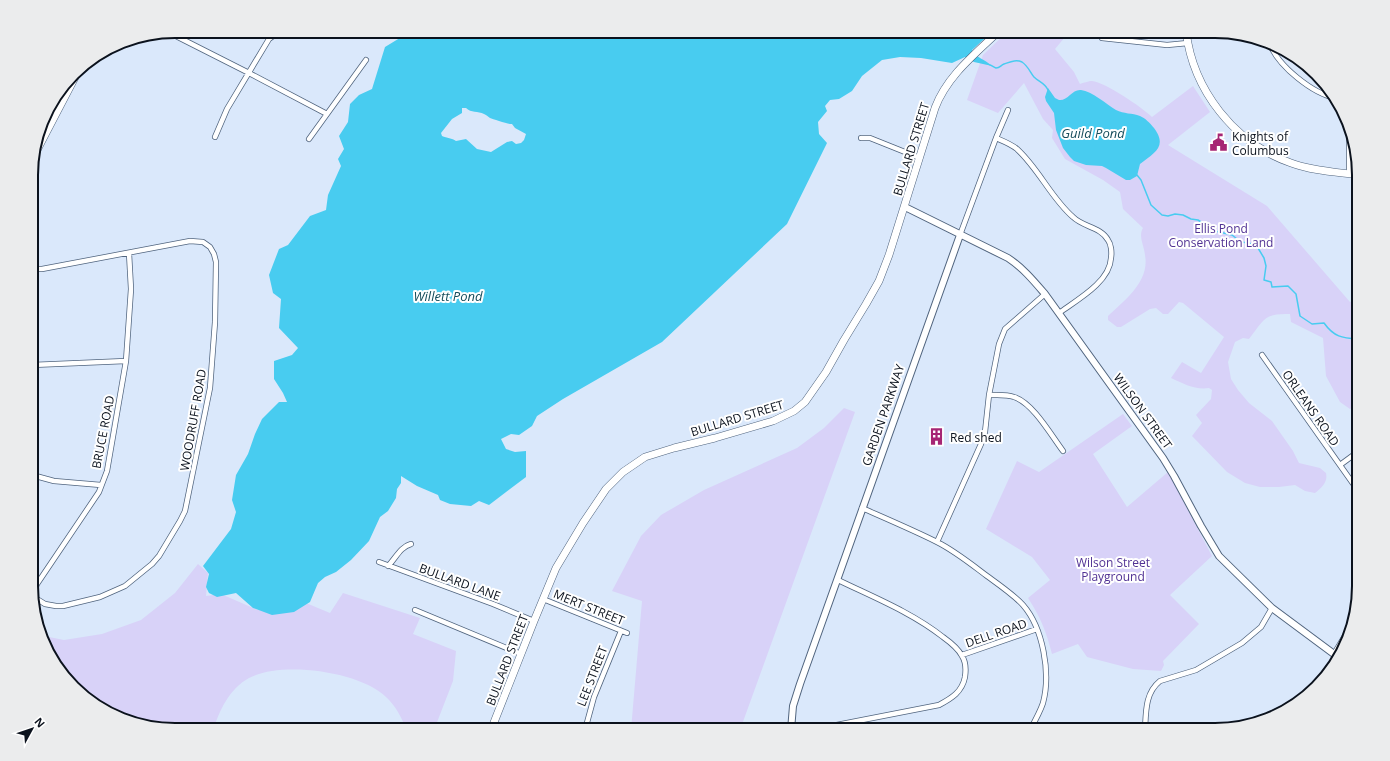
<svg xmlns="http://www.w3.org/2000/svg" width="1390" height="761" font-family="'Open Sans',sans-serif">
<rect width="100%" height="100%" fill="#dae8fb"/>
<path fill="#d8d2f8" d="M1008,31H1070L1055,49L1074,72L1080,84C1083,83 1089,81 1092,81C1105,82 1143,108 1152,117L1193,86L1210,112L1168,145L1267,206L1350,302L1358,298V404L1350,409L1340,402L1326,376L1323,338L1291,322L1290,314C1264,313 1264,320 1249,339L1243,338L1235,342L1228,362L1231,379L1238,390L1249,403L1272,421L1293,451L1299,463L1320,468L1326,473C1328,482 1322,487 1315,493L1305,491L1295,485L1279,487H1260L1245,483L1227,472L1192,436L1202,423L1196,415L1211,399L1212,390L1209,388C1195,390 1184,384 1171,378L1182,362L1201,373L1224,337L1183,303L1179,302L1168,314H1163L1156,308L1150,309L1121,327H1117L1108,320V316C1125,300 1150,281 1145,255C1144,245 1138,236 1143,228L1123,209L1120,192L1103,180L1065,159L1052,138L1053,130L1043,119L1024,83L998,113L967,100L983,55Z
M844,408L855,412L740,730H631L642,601L612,591L641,536L661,515L704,490L797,448L824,428Z
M1123,414L1132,426L1093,454L1127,507L1168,472L1212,556L1170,595L1199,624L1163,661L1164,665L1161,671L1133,669L1087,657L1078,644L1052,654C1046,631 1041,618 1028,598L1050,580L1032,557L986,529L1017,461L1039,472Z
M198,564L208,573L206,596L221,594L258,610L306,603L330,613L343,593L420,618L413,634L456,651L453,681L434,730H407C401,717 396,706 386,697C359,671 281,661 249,678C229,689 220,710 213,730H175L111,715L66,675L68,670L55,665L44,636L64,640L102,634L141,620L175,593Z"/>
<path fill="#48ccf0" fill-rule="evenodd" d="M410,31H993L972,50C976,58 985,59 992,66L974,62L965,57L952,63L921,58L900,57L882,60L862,76L852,91L839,99L830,100L825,106L827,111L818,122L819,134L827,143L787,224L662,342L563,399L537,416L532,426L519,435L511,434L501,439L506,449L515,452L526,451V477L489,505L479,501L471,506L450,504L440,500L438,495L417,486L401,476V483L397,489L396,498L388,511L380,517L369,541L351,560L336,572L325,577L318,583L310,602L294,612L272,615L253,608L236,593L217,597L209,593L206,587L209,574L203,566L231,529L236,512L232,500L236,475L248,454L255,434L262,419L279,402H287L283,393L274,379V361L292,355L298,348L279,328L281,299L273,293L269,275L279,249L288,245L310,216L326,210L328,195L341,166L338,159L344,149L339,136L348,122L350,104L359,95L372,89L385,47L408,33ZM462,108H466C471,113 478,111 484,114C487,115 488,117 490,118C493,119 510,125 512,124L515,128L526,134L524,140L521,143L516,144L512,141L507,142L491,152L477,149L466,139L456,141C452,138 447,138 442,136L441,133L452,119L462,113Z
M1048,88L1055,98L1059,100C1068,101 1072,89 1081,90C1092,91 1106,104 1116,110C1124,114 1132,113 1140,116C1145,118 1150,123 1154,128C1168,147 1154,153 1140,164L1137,176L1130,180H1126L1106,168L1102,166L1086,165L1074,161L1070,157L1063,148L1056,130L1054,113L1046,101L1045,97Z"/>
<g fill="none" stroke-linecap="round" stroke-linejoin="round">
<path stroke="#48ccf0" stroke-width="1.5" d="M990,65C991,65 994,67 996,68C1000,68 1001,65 1004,64C1010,62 1016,59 1022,62C1028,66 1030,72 1034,77C1039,82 1045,83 1048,90
M1137,175L1141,180L1151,205L1162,215L1168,216L1175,214L1183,215L1191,219L1198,220L1215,231L1232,235L1241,242L1249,243L1258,248L1264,258L1266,266L1264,280L1271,282L1272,287L1288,286L1296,294L1300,316L1312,324L1324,323C1334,337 1342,338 1358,339"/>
<defs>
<path id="minor" d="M168,32L249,73L327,114
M1102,38L1167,45L1188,43
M1270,44C1278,66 1313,94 1336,98
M215,137L227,109L269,39L280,31
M861,138H870L920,158
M996,138C1003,141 1011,144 1017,149C1039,169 1051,198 1073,217C1083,227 1101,227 1108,240C1111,244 1112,252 1111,258C1110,282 1077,300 1059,313
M309,139L366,60
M1349,174V134
M960,235L996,138L1008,110
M32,269H42L190,241L203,242L210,247L214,254L216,262L215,322L210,388L185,511L180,521L159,556L152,564L125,586L100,597L63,606H56L45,604L32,596
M1262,355L1359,492
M32,365L126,361
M989,395C997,395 1006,394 1014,397C1033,403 1051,435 1063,451
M1340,465L1359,451
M32,475L54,481L101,485
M862,508C887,519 913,530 937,542C955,551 971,564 987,576C998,584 1014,595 1023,605C1043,628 1051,673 1043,703C1040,712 1035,721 1030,730
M937,542L981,444L985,432L989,395L999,344L1005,329L1045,294
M379,562L493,604L534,621
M388,566C396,558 400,547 411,544
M32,596L37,584L99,492L107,471L126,361L131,289L129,253
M543,599L627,633
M415,610L521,654
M1334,654L1349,629
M962,655L1037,629
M791,729L798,730
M585,730L594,697L621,631
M811,730L939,705C952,698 962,692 965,677C966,670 966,662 962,656C958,648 950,642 943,637C911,612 873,597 838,580
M1145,730C1146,712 1145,693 1160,681L1196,670L1242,643L1261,627L1272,608"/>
<path id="tertiary" d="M905,207L1008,258C1023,268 1033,280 1045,294L1163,458L1174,476L1201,526L1219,556L1272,608L1338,657
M791,730L793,706L800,684L960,235"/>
<path id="secondary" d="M1186,31C1193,90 1234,143 1291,163C1313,171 1336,172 1358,175
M34,156L81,66
M491,730L534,621L556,568L583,523L606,489L623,472L645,457L674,448L715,438L773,421L794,411L805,402L826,372L844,340L866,304L879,281L889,255L935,108C947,76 975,54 999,31"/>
</defs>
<use href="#minor" stroke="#50647e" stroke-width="6"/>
<use href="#tertiary" stroke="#50647e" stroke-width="8"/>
<use href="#secondary" stroke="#50647e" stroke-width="8"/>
<use href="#minor" stroke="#fff" stroke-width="4.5"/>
<use href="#tertiary" stroke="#fff" stroke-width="6"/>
<use href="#secondary" stroke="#fff" stroke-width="7"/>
</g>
<defs>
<symbol id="civic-bare" viewBox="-9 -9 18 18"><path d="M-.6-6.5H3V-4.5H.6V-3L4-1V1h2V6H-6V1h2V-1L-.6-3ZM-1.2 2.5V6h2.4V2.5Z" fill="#a62574" stroke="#fff" stroke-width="2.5" paint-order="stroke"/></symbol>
<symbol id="building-bare" viewBox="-9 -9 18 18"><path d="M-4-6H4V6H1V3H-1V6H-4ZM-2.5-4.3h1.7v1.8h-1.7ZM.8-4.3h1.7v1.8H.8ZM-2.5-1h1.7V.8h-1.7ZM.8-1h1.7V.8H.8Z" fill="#a62574" stroke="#fff" stroke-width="2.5" paint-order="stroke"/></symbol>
</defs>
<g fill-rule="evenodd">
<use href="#civic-bare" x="1206" y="130" width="25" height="25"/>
<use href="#building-bare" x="924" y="424" width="25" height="25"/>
</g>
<g text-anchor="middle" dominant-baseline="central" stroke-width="4" stroke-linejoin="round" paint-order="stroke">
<g font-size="12" fill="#0b121d" stroke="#fff" text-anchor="start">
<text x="1232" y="136">Knights of<tspan x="1232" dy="14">Columbus</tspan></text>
<text x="950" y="437">Red shed</text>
</g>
<g font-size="12" fill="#0b121d" stroke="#fff">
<text transform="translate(911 149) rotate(-73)">BULLARD STREET</text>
<text transform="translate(1311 408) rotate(55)">ORLEANS ROAD</text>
<text transform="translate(1143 411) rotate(54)">WILSON STREET</text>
<text transform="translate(883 415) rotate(-71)">GARDEN PARKWAY</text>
<text transform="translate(737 418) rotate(-17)">BULLARD STREET</text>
<text transform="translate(193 420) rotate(-80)">WOODRUFF ROAD</text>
<text transform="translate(103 432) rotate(-79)">BRUCE ROAD</text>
<text transform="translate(460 582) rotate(20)">BULLARD LANE</text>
<text transform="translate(589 607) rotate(22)">MERT STREET</text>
<text transform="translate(996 633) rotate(-19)">DELL ROAD</text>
<text transform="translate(507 660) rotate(-69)">BULLARD STREET</text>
<text transform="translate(592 676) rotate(-69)">LEE STREET</text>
</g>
<g font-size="12" fill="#513294" stroke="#fff">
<text x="1221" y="228">Ellis Pond<tspan x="1221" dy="14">Conservation Land</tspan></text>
<text x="1113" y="562">Wilson Street<tspan x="1113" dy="14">Playground</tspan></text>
</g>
<g font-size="13" font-style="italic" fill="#154c5b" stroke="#fff">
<text x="1093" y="133">Guild Pond</text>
<text x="448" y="296">Willett Pond</text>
</g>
</g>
<path d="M0 0H1390V761H0ZM175 38H1215A137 137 0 0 1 1352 175V586A137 137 0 0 1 1215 723H175A137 137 0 0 1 38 586V175A137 137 0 0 1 175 38Z" fill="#ebeced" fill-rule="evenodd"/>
<path fill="none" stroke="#0b121d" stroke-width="2" d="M175 38H1215A137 137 0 0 1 1352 175V586A137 137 0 0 1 1215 723H175A137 137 0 0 1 38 586V175A137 137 0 0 1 175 38Z"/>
<g transform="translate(32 729) rotate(50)" stroke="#ffffff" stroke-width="3" paint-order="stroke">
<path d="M0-3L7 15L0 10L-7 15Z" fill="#0b121d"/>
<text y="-6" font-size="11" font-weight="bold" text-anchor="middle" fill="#0b121d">N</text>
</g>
</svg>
